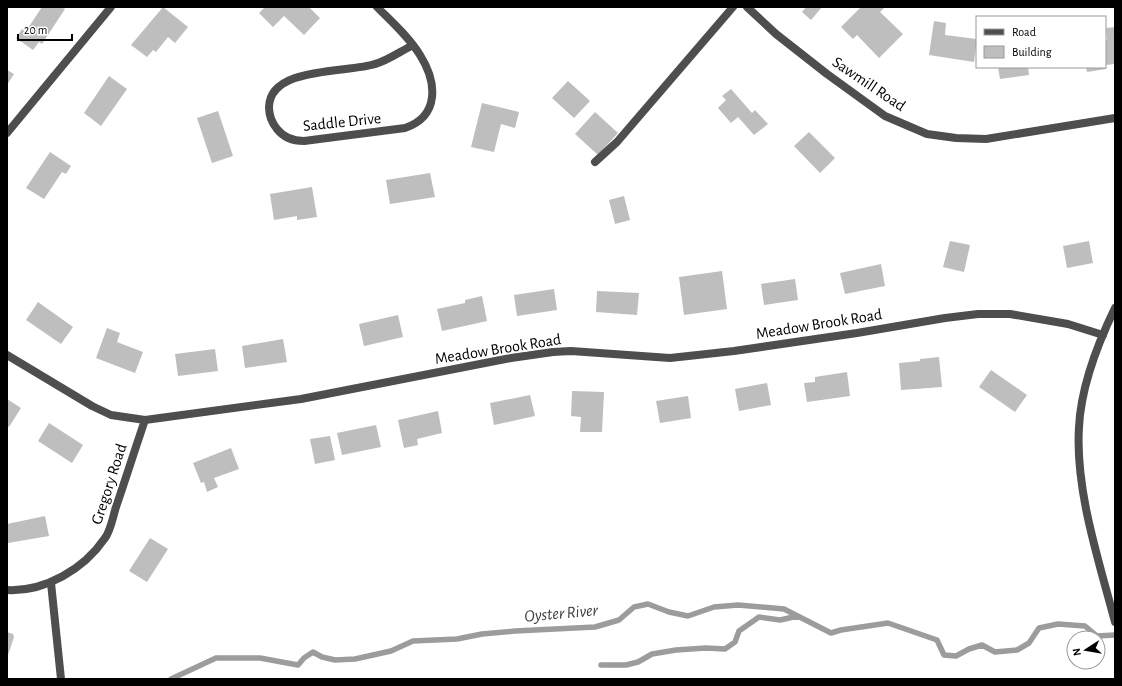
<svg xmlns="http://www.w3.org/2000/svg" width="1122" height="686" font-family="'Alegreya Sans',sans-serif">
<rect width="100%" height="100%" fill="#fff"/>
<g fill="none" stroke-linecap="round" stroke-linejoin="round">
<path stroke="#9c9c9c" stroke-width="5.5" d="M601,665H626L638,662L652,654L676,650L706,648L725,649L735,642L739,631L759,617L780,620L798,616
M171,679L216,658H260L298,665L304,658L313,652L322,657L335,660L355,659L391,651L413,641L457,639L482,634L515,631L595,627L619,620L634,607L648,604L669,612L688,616L714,607L738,605L784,609L831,633L841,630L888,623L937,640L944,655L956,656L969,649L982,645L995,652L1017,650L1029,643L1039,628L1058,624L1085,626L1097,636L1115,635"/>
</g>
<path fill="#bebebe" d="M42,7H61L65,9L42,44L39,42L33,50L16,38L22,29L26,31Z
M163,7L188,27L175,43L168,37L156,52L153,50L147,57L131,45Z
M265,7H309L320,18L304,35L284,16L273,27L259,13Z
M806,7H822L811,20L802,12Z
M861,7H885L880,12L903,34L879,58L857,35L853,39L841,27Z
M934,21L946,23L945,35L977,39L974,62L929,55Z
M1115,27V64L1105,65V40H1107L1106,28Z
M998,67H1028L1029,75L1000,79Z
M1086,67H1106V69L1087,72Z
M7,70L14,74L7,85Z
M109,76L127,89L101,126L84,113Z
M568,81L590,101L574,118L552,98Z
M731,89L752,113L755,110L768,124L754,135L738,117L731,123L718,108L726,100L722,96Z
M482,103L519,112L515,128L501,124L494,152L471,147Z
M218,111L233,156L212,163L197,118Z
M595,112L618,133L598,155L575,134Z
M809,132L835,158L820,173L794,146Z
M50,152L71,166L66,174L62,172L44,199L26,188Z
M430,173L435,197L390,204L386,180Z
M312,187L317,217L297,220V216L274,220L270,194Z
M624,196L630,220L615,224L609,200Z
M950,241L970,245L964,272L943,267Z
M1089,241L1093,263L1067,268L1063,246Z
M881,264L885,286L845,294L840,273Z
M722,271L727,309L684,315L679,277Z
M795,279L798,300L764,305L761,284Z
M554,289L557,310L517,316L514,295Z
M597,291L639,293L637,315L596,312Z
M482,296L487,321L442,331L437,309L465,303V300Z
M38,302L73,327L61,344L26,320Z
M398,315L403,337L364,346L359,324Z
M107,328L120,333L117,342L143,352L135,373L96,358Z
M283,339L287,362L245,368L242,346Z
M215,349L218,371L178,376L175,354Z
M939,357L942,387L901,390L899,363L920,361V359Z
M991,370L1027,395L1015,412L979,387Z
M847,372L850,396L807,402L804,383L815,382V377Z
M767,383L771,405L739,411L735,389Z
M572,391L604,392L602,432H580L581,417L571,416Z
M530,395L535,416L494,425L490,403Z
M688,396L691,418L660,423L656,401Z
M7,399L21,408L9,427L7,426Z
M438,411L442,433L417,439L418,445L404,448L398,420Z
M49,423L83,445L72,463L38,441Z
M376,425L381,447L342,455L337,433Z
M330,436L335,460L315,464L310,439Z
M231,448L239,469L214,478L218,487L207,492L204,482L201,483L193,463Z
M45,516L49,536L8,543L7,524Z
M150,538L168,549L147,582L129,571Z
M7,632L13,634L14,637L7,658Z"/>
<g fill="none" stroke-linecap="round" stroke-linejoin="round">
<path stroke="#4e4e4e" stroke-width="8" d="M595,162L617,142L733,7
M51,583L61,679"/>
<path stroke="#4e4e4e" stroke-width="8" d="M377,7C392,22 409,37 420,55C437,82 440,116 405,128L304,141C293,141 284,138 277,129C272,123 269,115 269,107C270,66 348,73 375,64C387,61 401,51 413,45
M747,7L776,34L827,74L885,116L927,134L956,138L986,139L1115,118
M7,133L111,7
M7,355L92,406L111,415L145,420L301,399L511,358L553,352L571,351L670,358L734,351L857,333L945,318L978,314H1010L1068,324L1103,335
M7,590C45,592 84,569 105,538C111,530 113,516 116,507C126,478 135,449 145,420"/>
<path stroke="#4e4e4e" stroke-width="8" d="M1115,308C1097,345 1081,386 1079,427C1075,490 1099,561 1115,622"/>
</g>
<g text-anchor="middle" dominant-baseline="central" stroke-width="3.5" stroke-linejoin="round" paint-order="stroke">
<g font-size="16" fill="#000" stroke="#fff">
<text transform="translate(869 84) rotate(34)">Sawmill Road</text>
<text transform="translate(342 122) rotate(-6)">Saddle Drive</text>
<text transform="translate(819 324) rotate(-9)">Meadow Brook Road</text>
<text transform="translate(498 349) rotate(-9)">Meadow Brook Road</text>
<text transform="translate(109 484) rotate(-72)">Gregory Road</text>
</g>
<g font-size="17" font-style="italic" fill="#3d3d3d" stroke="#fff">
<text transform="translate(561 613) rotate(-5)">Oyster River</text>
</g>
</g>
<rect width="1122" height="686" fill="none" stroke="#000000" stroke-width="16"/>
<rect x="976" y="16" width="130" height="52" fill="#ffffff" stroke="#999999"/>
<rect x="984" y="29" width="20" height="6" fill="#4e4e4e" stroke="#999999"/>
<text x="1012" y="36" font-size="12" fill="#000000">Road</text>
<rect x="984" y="46" width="20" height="12" fill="#bebebe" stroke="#999999"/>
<text x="1012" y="56" font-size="12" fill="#000000">Building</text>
<g transform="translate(1086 650) rotate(258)"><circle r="19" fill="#ffffff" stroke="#999999"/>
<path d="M0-3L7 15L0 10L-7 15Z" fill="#000000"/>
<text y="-6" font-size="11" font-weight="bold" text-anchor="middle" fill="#000000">N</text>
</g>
<path d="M18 34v6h54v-6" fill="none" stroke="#000000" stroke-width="2"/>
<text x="24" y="34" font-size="12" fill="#000000" stroke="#ffffff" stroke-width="3" paint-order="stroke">20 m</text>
</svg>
